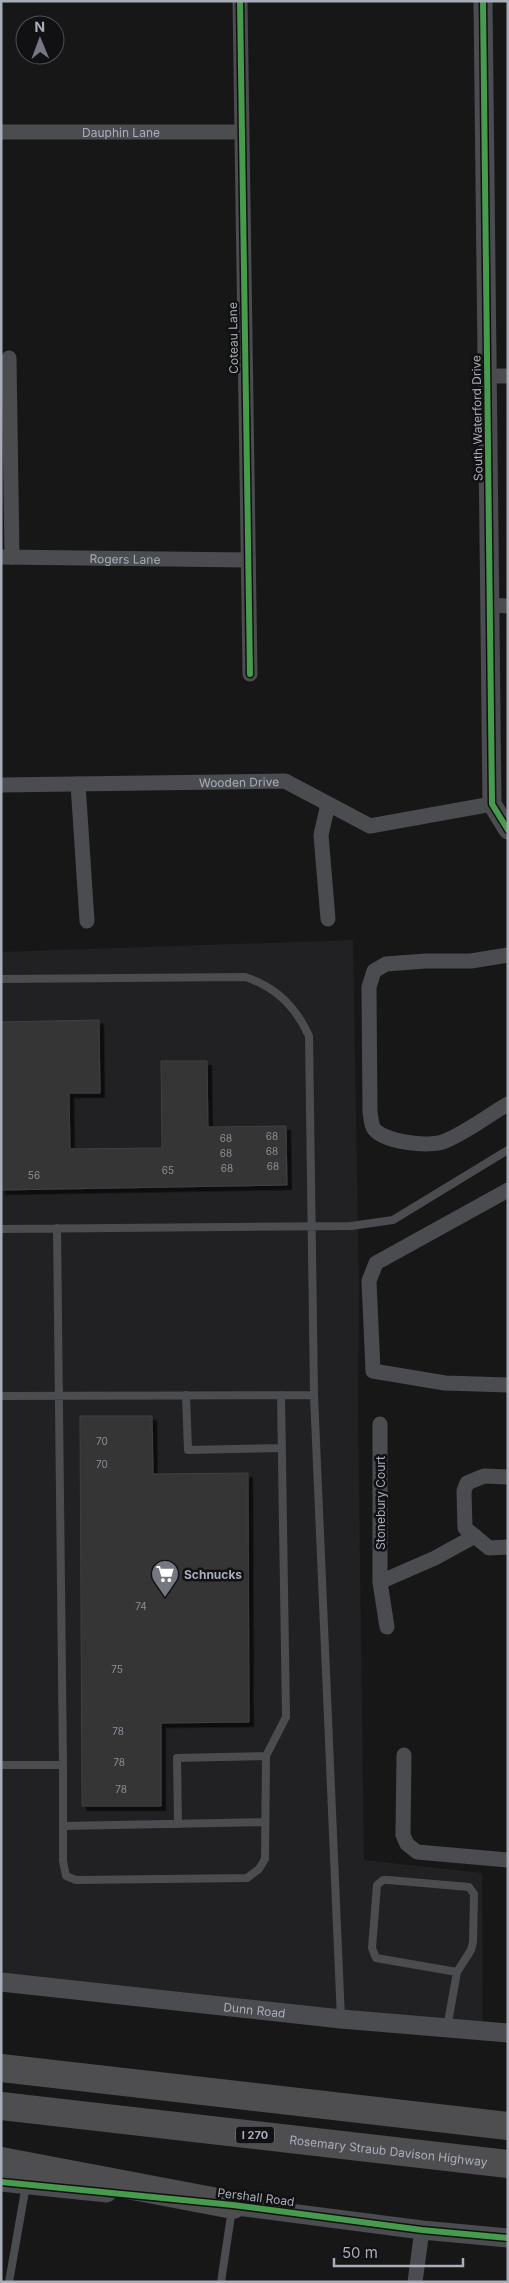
<svg xmlns="http://www.w3.org/2000/svg" width="509" height="2283" font-family="Inter,sans-serif">
<defs>
<filter id="shadow"><feDropShadow dx="4.5" dy="4.5" stdDeviation="0" flood-color="#0009"/></filter>
</defs>
<rect width="100%" height="100%" fill="#171717"/>
<path fill="#212123" d="M353,940L359,1288L358,1410L364,1860L482,1873L483,2032L1,1977V952Z"/>
<path fill="#353536" stroke="#3f4043" filter="url(#shadow)" d="M99,1020L100,1093H69L70,1149L162,1148L161,1061H207L208,1127L286,1126L287,1185L1,1190V1022Z
M80,1416H152L153,1474L248,1473L249,1722L161,1723V1806H82Z"/>
<g fill="none" stroke-linecap="round" stroke-linejoin="round">
<path stroke="#4b4c50" stroke-width="8" d="M1,979L245,977C274,986 296,1007 309,1036L314,1395L341,2019
M1,1229L351,1226L393,1220L508,1150
M186,1395L188,1450L282,1448
M1,1396L314,1395
M1,1765H63L57,1228
M63,1765V1861L66,1876L76,1880L247,1878L259,1869L265,1859L266,1756L286,1717L281,1395
M178,1824L177,1758L266,1756
M63,1826L265,1822
M447,2028L457,1972L471,1950L473,1942L474,1894L469,1887L388,1880H383L377,1885L372,1948L376,1958L457,1972
M9,2282L26,2185
M221,2282L232,2209"/>
<g stroke="#4b4c50" stroke-width="15">
<path d="M240,1L250,674"/>
<path id="s1" d="M1,132H241"/>
<path d="M9,358L12,557"/>
<path d="M487,376H508"/>
<path id="s2" d="M1,557L248,560"/>
<path d="M490,605L508,606"/>
<path d="M78,784L87,921"/>
<path id="s3" d="M1,785L285,781L370,826L492,804"/>
<path d="M328,919L321,835L328,804"/>
<path d="M508,955L471,961H426L386,964L374,971L369,987L370,1112C371,1117 371,1123 373,1127C380,1142 431,1148 445,1141C467,1132 487,1116 508,1104"/>
<path d="M508,1190L376,1263L369,1281L373,1371L445,1383L508,1385"/>
<path d="M380,1424V1582L387,1627"/>
<path d="M508,1477L484,1476L467,1483L464,1491L465,1528L489,1548L508,1547"/>
<path d="M380,1582L435,1558L475,1536"/>
<path d="M404,1755L403,1835L407,1844L417,1852L508,1860"/>
<path d="M415,2282L422,2230"/>
</g>
<g stroke="#4b4c50" stroke-width="19">
<path d="M483,1L492,804L508,830"/>
<path id="s4" d="M1,1982L341,2019L508,2033"/>
<path d="M1,2182L107,2193"/>
<path d="M221,2204L422,2230L508,2238"/>
</g>
<g stroke="#4e4e51" stroke-width="28">
<path d="M1,2068L508,2126"/>
<path id="s5" d="M1,2106L508,2164"/>
<path d="M1,2161L233,2205"/>
</g>
<defs>
<path id="cycleway" d="M240,1L250,674
M483,1L492,804L508,830
M1,2182L233,2205L422,2230L508,2238"/>
</defs>
<use href="#cycleway" stroke="#111113" stroke-width="9"/>
<use href="#cycleway" stroke="#469c4c" stroke-width="6"/>
</g>
<defs>
<symbol id="supermarket-pin" viewBox="-11 -11 22 30"><path d="M0 17L-7.5 6A9.5 9.5 0 1 1 7.5 6Z" fill="#757880" stroke="#111113"/><path d="M-6-5.5h2.5l.6 2H6L4.5 2H-2.5L-4.4-4H-6ZM-1.5 3.2a1.3 1.3 0 1 0 .1 0ZM3 3.2a1.3 1.3 0 1 0 .1 0Z" fill="#fff"/></symbol>
</defs>
<g fill-rule="evenodd">
<use href="#supermarket-pin" x="149" y="1558" width="32" height="43"/>
</g>
<g text-anchor="middle" dominant-baseline="central" stroke-width="5" stroke-linejoin="round" paint-order="stroke">
<g font-size="10" fill="#8b8f98">
<text x="272" y="1136">68</text>
<text x="226" y="1138">68</text>
<text x="272" y="1151">68</text>
<text x="226" y="1153">68</text>
<text x="273" y="1166">68</text>
<text x="227" y="1168">68</text>
<text x="168" y="1170">65</text>
<text x="34" y="1175">56</text>
<text x="102" y="1441">70</text>
<text x="102" y="1464">70</text>
<text x="141" y="1606">74</text>
<text x="117" y="1669">75</text>
<text x="118" y="1731">78</text>
<text x="119" y="1762">78</text>
<text x="121" y="1789">78</text>
</g>
<rect fill="#111113" stroke="#7b7e86" stroke-width="1" x="236" y="2126.5" width="38" height="17" rx="4"/>
<g font-size="11" font-weight="bold" fill="#a8adb8">
<text x="255" y="2135">I 270</text>
</g>
<g font-size="12" fill="#a8adb8" stroke="#111113">
<text stroke="none"><textPath href="#s1" startOffset="120">Dauphin Lane</textPath></text>
<text transform="translate(233 338) rotate(-91)">Coteau Lane</text>
<text transform="translate(477 418) rotate(-91)">South Waterford Drive</text>
<text stroke="none"><textPath href="#s2" startOffset="124">Rogers Lane</textPath></text>
<text stroke="none"><textPath href="#s3" startOffset="238">Wooden Drive</textPath></text>
<text transform="translate(380 1503) rotate(-90)">Stonebury Court</text>
<text stroke="none"><textPath href="#s4" startOffset="255">Dunn Road</textPath></text>
<text stroke="none"><textPath href="#s5" startOffset="390">Rosemary Straub Davison Highway</textPath></text>
<text transform="translate(256 2197) rotate(7)">Pershall Road</text>
</g>
<g font-size="12" font-weight="bold" fill="#a8adb8" stroke="#111113" text-anchor="start">
<text x="184" y="1574">Schnucks</text>
</g>
</g>
<rect width="509" height="2283" fill="none" stroke="#a8adb8" stroke-width="5"/>
<g transform="translate(40 40) rotate(359)"><circle r="24" fill="#111113" stroke="#4d4f55"/>
<path d="M0-4L9 19L0 12L-9 19Z" fill="#757880"/>
<text y="-8" font-size="14" font-weight="bold" text-anchor="middle" fill="#a8adb8">N</text>
</g>
<path d="M334 2258v8h129v-8" fill="none" stroke="#a8adb8" stroke-width="2.5"/>
<text x="342" y="2258" font-size="15" fill="#a8adb8" stroke="#111113" stroke-width="4" paint-order="stroke">50 m</text>
</svg>
